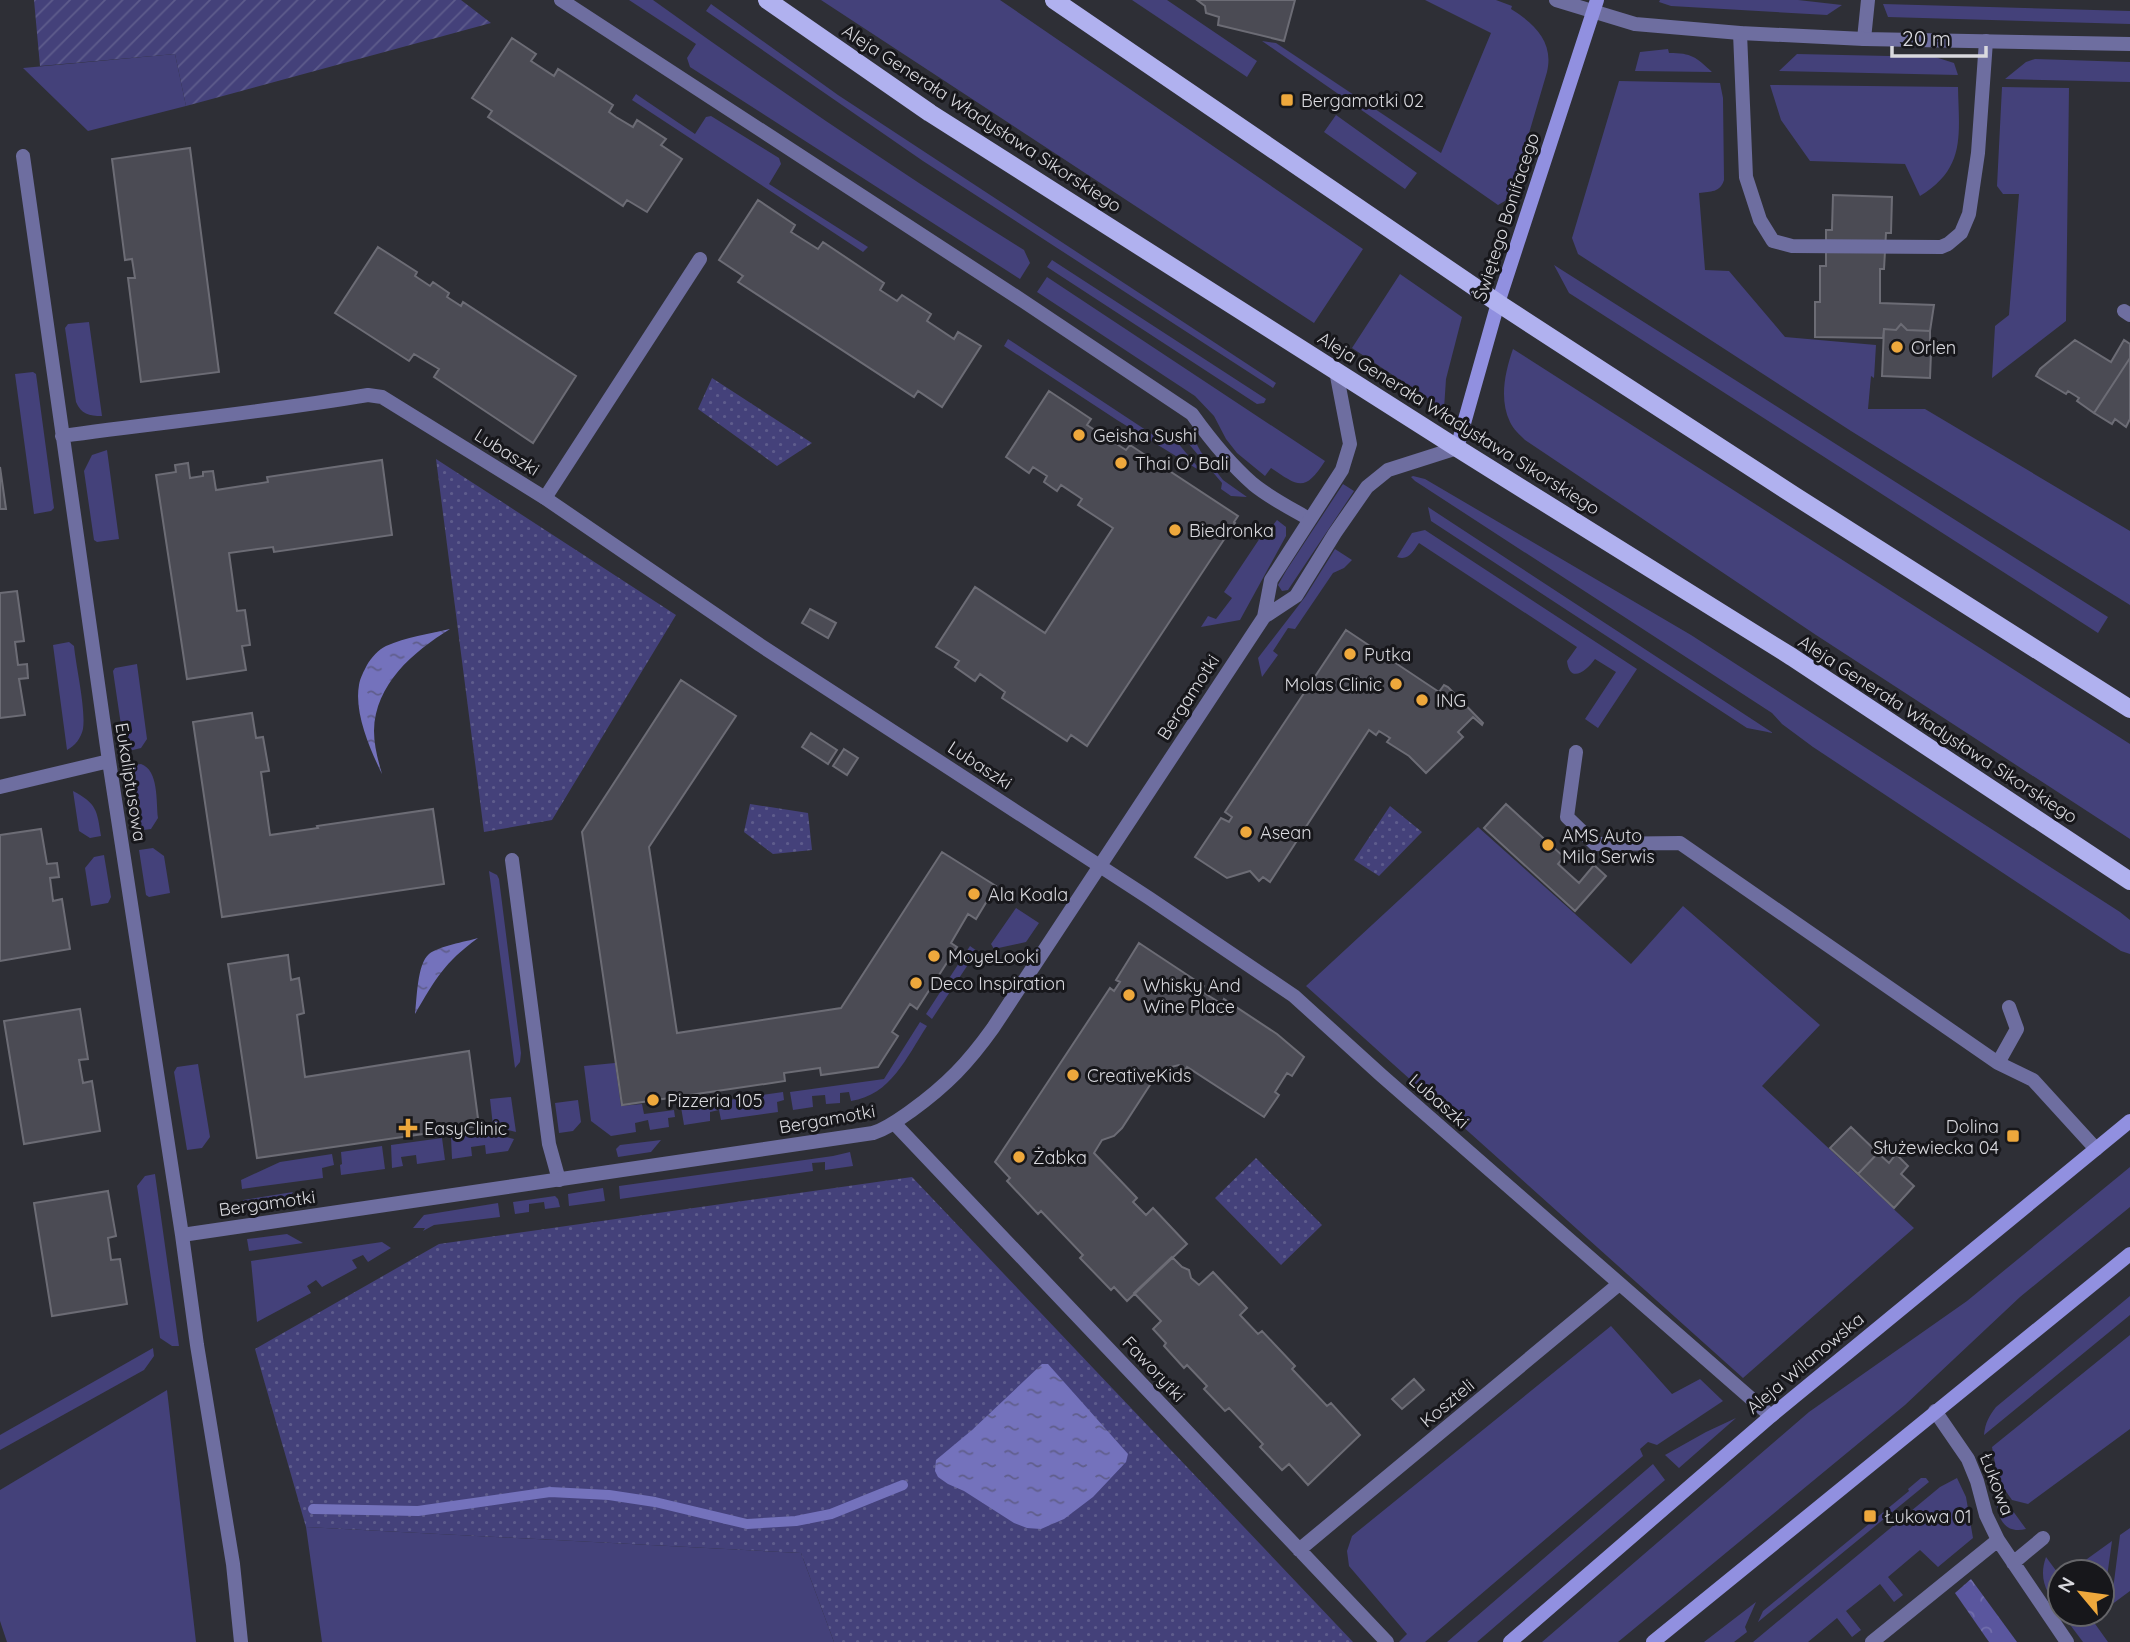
<svg xmlns="http://www.w3.org/2000/svg" width="2130" height="1642" font-family="Quicksand,sans-serif">
<defs>
<pattern id="forest-crowns" width="20" height="18" patternUnits="userSpaceOnUse" patternTransform="scale(1.75)"><rect width="20" height="18" fill="#5a569e"/><path d="M2 6a3 3 0 1 1 6 0M12 15a3 3 0 1 1 6 0" fill="none" stroke="#716eab"/></pattern>
<pattern id="park-dots" width="8" height="8" patternUnits="userSpaceOnUse" patternTransform="scale(1.75)"><rect width="8" height="8" fill="#44417a"/><path d="M2 2h.1M6 6h.1" fill="none" stroke="#5e5c8c" stroke-width="1.8" stroke-linecap="round"/></pattern>
<pattern id="garden-furrows" width="10" height="10" patternUnits="userSpaceOnUse" patternTransform="scale(1.75)"><rect width="10" height="10" fill="#44417a"/><path d="M-1 1l2-2M0 10L10 0M9 11l2-2" fill="none" stroke="#5e5c8c"/></pattern>
<pattern id="water-ripples" width="26" height="14" patternUnits="userSpaceOnUse" patternTransform="scale(1.75)"><rect width="26" height="14" fill="#7472bc"/><path d="M2 4q2-2 4 0t4 0M15 11q2-2 4 0t4 0" fill="none" stroke="#605e8c"/></pattern>
</defs>
<rect width="100%" height="100%" fill="#2e2f36"/>
<path fill="#44417a" d="M629,0H653C774,87 897,171 1024,250L1030,263L1020,279L690,67L687,58L696,44Z
M821,0H1000L1363,249L1314,323Z
M1132,0H1167L1257,61L1247,77Z
M1425,0H1496L1512,6L1511,9C1535,24 1554,42 1547,72L1510,198L1498,205L1262,41L1276,43L1441,153L1491,33Z
M1660,0H1798L1842,5L1827,15L1671,6L1659,2Z
M711,4L838,95L1276,383L1273,388L923,161L706,11Z
M1883,4L2130,11V24L1888,17Z
M1668,49L1669,53C1692,53 1696,57 1712,72L1635,71L1640,52Z
M175,54L186,106L88,131L23,68Z
M1797,54L1935,57L1954,63L1958,75L1779,71Z
M2035,59L2130,62V82L2005,79L2026,62Z
M1619,81L1720,83L1723,98L1724,180C1720,193 1711,191 1699,193L1705,270L1729,271L1785,337L1876,345L1874,378L1871,376L1868,409H1925L2130,531V605L1851,431L1578,254L1572,238Z
M1770,85L1958,87C1959,135 1966,168 1920,196L1905,164L1810,161L1781,120Z
M2002,87L2069,88L2066,321L1992,378L1995,326L2009,315L2019,194H2003L1997,186Z
M636,94L695,134L706,117L711,116L779,158L781,164L769,184L868,247L863,252L632,100Z
M1336,115L1417,173L1405,189L1324,132Z
M1052,260L1266,399L1264,403L1257,404L1047,267Z
M1554,265L2108,617L2098,633L1569,293Z
M1400,274L1462,317L1446,379L1444,409L1352,348Z
M1047,277L1325,461C1305,492 1299,487 1271,468L1265,476L1237,453L1226,439L1214,416L1195,396L1037,292Z
M89,322L102,416C89,416 81,414 76,402L65,328L68,324Z
M1008,339L1167,444L1177,442L1202,472L1117,420L1004,346Z
M1513,349L2130,744V839L1816,635L1525,440C1520,435 1513,429 1510,422C1499,399 1505,372 1513,349Z
M33,372L36,374L54,508L51,511L34,514L15,374Z
M1186,429L1190,432L1201,452L1223,480L1247,497L1231,496L1221,489L1222,483L1182,436Z
M107,450L119,539L97,542L94,540L84,471L92,455Z
M1413,476L1425,479L1691,635L2120,912L2130,920V954L2121,951L1813,747L1782,724L1772,713L1415,481L1411,477Z
M1343,484L1354,491L1288,590L1282,591L1278,585L1286,571Z
M1428,507L1773,733L1747,728L1431,521Z
M1277,520L1286,527V536L1240,620L1201,627L1208,616L1216,619L1232,598L1224,592L1266,529L1273,525Z
M1425,530L1637,669L1598,728L1585,719L1616,672L1595,659C1587,670 1570,685 1567,661L1577,647L1419,543C1413,551 1409,561 1397,557L1412,533Z
M1335,549L1352,560L1344,568L1333,573L1295,629L1288,628L1273,651L1278,655L1262,677L1258,658L1305,597Z
M69,642L74,646C76,667 86,709 83,729C81,738 75,746 67,750L53,645Z
M137,664L147,739L141,748L125,752L113,671L115,668Z
M141,764C159,770 156,802 158,818L151,829L136,831L126,766Z
M73,791C97,804 97,810 101,836L90,838L79,831Z
M1478,827L1631,964L1683,906L1820,1025L1762,1086L1914,1228L1743,1378L1306,986Z
M153,848L164,856L170,893L149,897L146,895L139,850Z
M104,855L111,897L108,903L91,906L85,868L94,857Z
M489,871L497,875L499,879L521,1053L520,1062L515,1068Z
M1016,908L1039,923L1026,942L994,949L991,944Z
M970,946L977,951L932,1019L926,1014Z
M920,1022L927,1026C906,1058 891,1095 851,1101L849,1092L840,1093V1103L826,1104L825,1095L812,1096L813,1107L793,1110L790,1092L884,1079Z
M615,1063L621,1106L642,1104L644,1114L674,1110L675,1117L668,1118L669,1127L650,1130L648,1120L635,1123L636,1132L611,1136L591,1121L584,1066Z
M198,1064L210,1137L202,1148L187,1150L174,1072L177,1067Z
M783,1092L784,1100L777,1102L778,1112L721,1120L719,1110L710,1112V1121L684,1125L681,1107Z
M511,1097L516,1132L493,1126L490,1099Z
M578,1100L581,1122L573,1131L559,1133L555,1103Z
M484,1132L514,1139L508,1151L486,1154L485,1145L471,1147L472,1156L452,1159L451,1137Z
M442,1138L445,1160L417,1164L416,1155L401,1157L403,1166L392,1168L391,1145Z
M661,1140L651,1152L618,1157L616,1149L620,1145Z
M382,1146L385,1169L341,1175L340,1165L342,1164L341,1152Z
M850,1152L853,1166L825,1170V1162L812,1163L813,1171L620,1199L619,1186L833,1156Z
M332,1154L334,1165L322,1168L323,1178L242,1189L241,1180L280,1162Z
M2130,1167V1207L2020,1297L1905,1405L1618,1642H1542L1809,1412L1967,1301Z
M155,1174L179,1346H172L160,1338L137,1186L145,1176Z
M603,1188L605,1201L569,1206L568,1194Z
M293,1192L284,1205L244,1211L243,1200Z
M555,1196L558,1199L560,1207L545,1209L544,1202L529,1204V1212L515,1214L513,1202Z
M498,1203L500,1217L434,1225L423,1231L425,1228H413L424,1215Z
M287,1234L303,1243L249,1251L247,1239Z
M382,1242L391,1248L368,1262L363,1255L352,1260L357,1268L322,1287L316,1280L307,1286L311,1293L257,1322L251,1261Z
M2130,1296V1315L1984,1435C1985,1423 1989,1416 1996,1407Z
M1611,1326L1672,1394L1700,1379L1723,1401L1657,1445L1648,1442L1640,1449L1643,1456L1425,1642H1399L1407,1634L1349,1566L1347,1551L1352,1536Z
M2130,1335V1429L2028,1504L2012,1500L1998,1480L1992,1447Z
M153,1348L154,1356L144,1370L0,1450V1435Z
M167,1390L196,1642H7L0,1621V1490Z
M1736,1418L1679,1468L1665,1455L1706,1432Z
M1653,1464L1665,1480L1477,1642H1447Z
M1921,1478H1926L1929,1482L1758,1622L1763,1611L1909,1491L1908,1489Z
M1957,1478L1966,1497L1973,1538L1938,1567L1920,1550L1888,1577L1903,1595L1894,1602L1880,1584L1846,1611L1861,1630L1852,1637L1837,1618L1808,1642H1753L1940,1487Z
M1994,1485L2026,1529C1997,1536 1997,1506 1994,1485Z
M306,1527L801,1553L834,1642H322Z
M2130,1528V1591L2111,1605L2120,1535Z
M2112,1541L2101,1620L2097,1614H2102V1572H2069Z
M2046,1557L2060,1576V1611C2047,1594 2038,1579 2046,1557Z
M1756,1602L1745,1627L1747,1632L1734,1642H1704Z
M2062,1614H2088L2108,1642H2083Z"/>
<path fill="url(#forest-crowns)" d="M1971,1579L2017,1642H1989L1955,1593Z"/>
<path fill="url(#park-dots)" d="M712,378L812,443L777,466L698,409Z
M436,459L676,615L552,820L484,832Z
M750,804L808,813L812,850L773,854L744,832Z
M1390,806L1422,832L1379,876L1354,860Z
M1256,1158L1322,1225L1281,1265L1215,1198Z
M912,1177L1353,1642H834L801,1553L306,1527L255,1349L439,1244Z"/>
<path fill="url(#garden-furrows)" d="M34,0H461L491,23L186,106L175,54L40,66Z"/>
<path fill="url(#water-ripples)" d="M450,629C413,652 375,684 374,731C374,746 378,760 382,774C370,749 354,713 359,685C360,678 364,671 367,665C371,658 379,649 386,646C406,637 429,634 450,629Z
M478,938C444,963 436,978 415,1014C417,999 417,964 429,954C439,946 465,942 478,938Z
M1042,1364H1048L1128,1454L1126,1462L1093,1497L1064,1519L1041,1529L1027,1528L1014,1523L964,1491L948,1484L938,1477L935,1471L936,1460L972,1430Z"/>
<g fill="none" stroke-linecap="round" stroke-linejoin="round">
<path stroke="#7472bc" stroke-width="10" d="M313,1509L418,1511L550,1492L609,1495L655,1502L747,1524L796,1521L831,1514L903,1485"/>
</g>
<path fill="#4b4b54" stroke="#6c6c75" stroke-width="2" d="M1197,0H1295L1284,41L1218,25L1219,17L1206,13L1205,6Z
M512,38L536,54L531,61L554,76L558,69L613,105L609,112L616,117L633,127L637,120L666,139L661,145L682,159L647,212L627,200L623,206L488,117L492,111L472,98Z
M190,148L219,372L141,382L128,278H135L132,259L125,260L112,159Z
M1833,195L1892,197L1891,233H1886L1884,269H1880V303L1934,305L1930,331L1907,330L1901,324L1896,330L1884,329L1883,338L1815,337V302H1820V266H1826V230H1832Z
M758,200L795,225L791,232L818,249L823,242L884,283L880,290L897,301L902,295L931,314L927,321L954,339L958,332L981,346L942,407L918,391L914,397L738,282L743,276L719,260Z
M378,247L417,272L415,276L430,286L433,282L449,293L447,297L461,306L463,302L576,376L533,443L434,377L439,369L414,354L409,361L335,313Z
M1901,324L1907,330L1930,331V342H1937V353H1931L1930,378L1882,376L1884,329L1896,330Z
M2075,340L2111,362L2124,340L2130,344V358L2094,413L2077,401L2079,398L2068,391L2066,394L2036,376L2040,369Z
M2130,358V419L2126,427L2115,419L2112,424L2094,413Z
M1049,391L1091,419L1087,425L1126,450L1130,445L1238,516L1234,522L1235,523L1087,746L1071,735L1067,741L1002,698L1005,692L980,674L975,681L955,667L959,661L936,647L975,587L1045,633L1113,528L1078,505L1082,499L1061,485L1057,491L1044,482L1047,476L1033,467L1029,473L1006,457Z
M382,460L392,535L274,552L273,547L229,553L237,611L245,610L250,645L242,646L246,670L187,679L156,475L176,472L175,465L188,463L190,478L203,476V472L213,471L216,490L268,482L267,477Z
M0,467L6,509H0Z
M17,591L24,641L15,642L18,665L27,664L28,678L19,679L25,715L0,718V593Z
M810,609L836,623L828,638L802,623Z
M1346,630L1439,692L1444,685L1448,687L1483,723L1482,725L1473,717L1458,732L1463,737L1426,773L1409,756L1387,742L1390,738L1379,731L1376,735L1369,730L1270,882L1263,877L1259,881L1250,871L1227,878L1195,857L1221,818L1229,822L1232,817L1225,812Z
M681,680L736,716L649,847L677,1033L841,1008L942,852L996,886L976,919L968,914L951,943L957,947L917,1009L910,1004L892,1032L898,1036L878,1067L821,1075L820,1068L784,1073L785,1081L622,1105L582,832Z
M252,713L256,738L263,737L269,771L261,772L270,835L318,828L317,826L433,809L444,884L222,917L193,722Z
M811,733L837,750L828,764L802,747Z
M844,749L858,758L847,775L833,766Z
M1506,804L1564,857L1558,864L1579,883L1594,865L1606,876L1575,911L1484,828Z
M41,829L47,864L57,863L59,877L50,878L53,901L62,899L70,949L0,961V835Z
M1139,943L1204,986L1201,991L1222,1004L1224,999L1277,1034L1304,1057L1292,1076L1287,1073L1275,1092L1279,1095L1264,1117L1187,1067L1185,1070L1179,1065L1163,1069L1159,1071L1122,1128L1114,1136L1102,1140L1094,1153L1137,1198L1133,1202L1146,1215L1153,1208L1187,1244L1127,1301L1114,1287L1111,1290L1080,1258L1083,1255L1041,1211L1038,1214L1007,1181L1010,1178L995,1162L1110,988L1114,991L1120,982L1116,980Z
M288,955L291,980L299,978L304,1013L297,1015L305,1077L469,1051L479,1126L257,1158L228,964Z
M80,1009L88,1059L79,1060L83,1083L92,1081L100,1131L24,1144L4,1021Z
M1851,1127L1878,1153L1858,1174L1830,1148Z
M1878,1153L1889,1163L1896,1154L1908,1166L1901,1174L1914,1186L1894,1208L1858,1174Z
M108,1191L116,1236L108,1238L111,1260L120,1259L127,1304L52,1316L34,1203Z
M1172,1257L1182,1267L1189,1270L1191,1278L1199,1285L1213,1272L1247,1308L1240,1315L1258,1334L1262,1331L1295,1366L1292,1369L1327,1406L1331,1403L1360,1435L1308,1485L1289,1464L1282,1470L1260,1447L1263,1444L1229,1408L1225,1411L1204,1389L1207,1386L1187,1365L1184,1368L1164,1346L1166,1343L1153,1329L1161,1321L1134,1293Z
M1414,1379L1424,1390L1402,1409L1392,1399Z"/>
<g fill="none" stroke-linecap="round" stroke-linejoin="round">
<path stroke="#6e6ea0" stroke-width="14" d="M561,0L1023,301L1192,414C1210,439 1230,464 1253,484C1270,498 1290,508 1309,519
M1740,33L1746,177L1760,220L1773,241L1792,246L1941,247L1948,244L1961,233L1969,214L1978,153L1986,41
M1864,39L1868,0
M2124,311L2130,315
M545,498L700,259
M1576,752L1567,817L1595,844L1680,843L1998,1063L2033,1080L2096,1149
M512,860L549,1144L559,1180
M1998,1063L2017,1029L2009,1007
M1935,1411L1968,1459L1977,1481L1986,1515L1998,1540L2067,1642
M2013,1563L2043,1538
M1872,1642L1998,1540"/>
<path stroke="#6e6ea0" stroke-width="14" d="M1556,0L1635,24L1740,33L1864,39L2130,44
M23,156L109,761L182,1235L197,1345L233,1564L241,1642
M62,436C164,422 266,412 368,395L382,397L545,498L760,645L1149,898L1294,996L1381,1075L1771,1416
M1264,617L1296,596L1335,533L1367,487L1388,470L1457,448
M0,787L109,761
M894,1123L1387,1642
M182,1235L873,1133C888,1128 898,1120 911,1111C947,1085 968,1063 993,1028L1264,617L1271,580L1342,470L1350,444L1336,371
M1299,1550L1619,1284"/>
<path stroke="#9190e0" stroke-width="14" d="M1457,448L1498,303L1597,0
M1510,1642L1771,1416L2130,1121
M1653,1642L2130,1254"/>
<path stroke="#b0b1ef" stroke-width="18" d="M767,0L930,113L1457,448L1792,657L2130,881
M1054,0L1498,303L1795,496L2130,709"/>
</g>
<g fill="#eea83c" stroke="#17171b" stroke-width="2.5">
<rect x="1280" y="93" width="14" height="14" rx="3.5"/>
<circle cx="1897" cy="347" r="7"/>
<circle cx="1079" cy="435" r="7"/>
<circle cx="1121" cy="463" r="7"/>
<circle cx="1175" cy="530" r="7"/>
<circle cx="1350" cy="654" r="7"/>
<circle cx="1396" cy="684" r="7"/>
<circle cx="1422" cy="700" r="7"/>
<circle cx="1246" cy="832" r="7"/>
<circle cx="1548" cy="845" r="7"/>
<circle cx="974" cy="894" r="7"/>
<circle cx="934" cy="956" r="7"/>
<circle cx="916" cy="983" r="7"/>
<circle cx="1129" cy="995" r="7"/>
<circle cx="1073" cy="1075" r="7"/>
<circle cx="653" cy="1100" r="7"/>
<path d="M404.5 1117.5h7v7h7v7h-7v7h-7v-7h-7v-7h7z"/>
<rect x="2006" y="1129" width="14" height="14" rx="3.5"/>
<circle cx="1019" cy="1157" r="7"/>
<rect x="1863" y="1509" width="14" height="14" rx="3.5"/>
</g>
<g text-anchor="middle" dominant-baseline="central" stroke-width="6" stroke-linejoin="round" paint-order="stroke">
<g font-size="18" fill="#d9d9de" stroke="#17171b" text-anchor="start">
<text x="1301" y="100">Bergamotki 02</text>
<text x="1911" y="347">Orlen</text>
<text x="1093" y="435">Geisha Sushi</text>
<text x="1135" y="463">Thai O' Bali</text>
<text x="1189" y="530">Biedronka</text>
<text x="1364" y="654">Putka</text>
<text x="1382" y="684" text-anchor="end">Molas Clinic</text>
<text x="1436" y="700">ING</text>
<text x="1260" y="832">Asean</text>
<text x="1562" y="835">AMS Auto<tspan x="1562" dy="21">Mila Serwis</tspan></text>
<text x="988" y="894">Ala Koala</text>
<text x="948" y="956">MoyeLooki</text>
<text x="930" y="983">Deco Inspiration</text>
<text x="1143" y="985">Whisky And<tspan x="1143" dy="21">Wine Place</tspan></text>
<text x="1087" y="1075">CreativeKids</text>
<text x="667" y="1100">Pizzeria 105</text>
<text x="1999" y="1126" text-anchor="end">Dolina<tspan x="1999" dy="21">Służewiecka 04</tspan></text>
<text x="424" y="1128">EasyClinic</text>
<text x="1033" y="1157">Żabka</text>
<text x="1884" y="1516">Łukowa 01</text>
</g>
<g font-size="18" fill="#d9d9de" stroke="#17171b">
<text transform="translate(982 118) rotate(33)">Aleja Generała Władysława Sikorskiego</text>
<text transform="translate(1506 217) rotate(-72)">Świętego Bonifacego</text>
<text transform="translate(1459 423) rotate(32)">Aleja Generała Władysława Sikorskiego</text>
<text transform="translate(507 452) rotate(32)">Lubaszki</text>
<text transform="translate(1188 697) rotate(-57)">Bergamotki</text>
<text transform="translate(1938 729) rotate(33)">Aleja Generała Władysława Sikorskiego</text>
<text transform="translate(980 765) rotate(33)">Lubaszki</text>
<text transform="translate(131 782) rotate(81)">Eukaliptusowa</text>
<text transform="translate(1439 1101) rotate(41)">Lubaszki</text>
<text transform="translate(827 1119) rotate(-10)">Bergamotki</text>
<text transform="translate(267 1203) rotate(-8)">Bergamotki</text>
<text transform="translate(1805 1363) rotate(-40)">Aleja Wilanowska</text>
<text transform="translate(1154 1369) rotate(47)">Faworytki</text>
<text transform="translate(1447 1403) rotate(-40)">Koszteli</text>
<text transform="translate(1997 1484) rotate(69)">Łukowa</text>
</g>
</g>
<g transform="translate(2081 1593) rotate(299)"><circle r="33" fill="#17171b" stroke="#656569" stroke-width="2"/>
<path d="M0-5L12 26L0 18L-12 26Z" fill="#eea83c"/>
<text y="-10" font-size="19" font-weight="bold" text-anchor="middle" fill="#d9d9de">N</text>
</g>
<path d="M1892 46v10h94v-10" fill="none" stroke="#d9d9de" stroke-width="3.5"/>
<text x="1902" y="46" font-size="21" fill="#d9d9de" stroke="#17171b" stroke-width="5" paint-order="stroke">20 m</text>
</svg>
